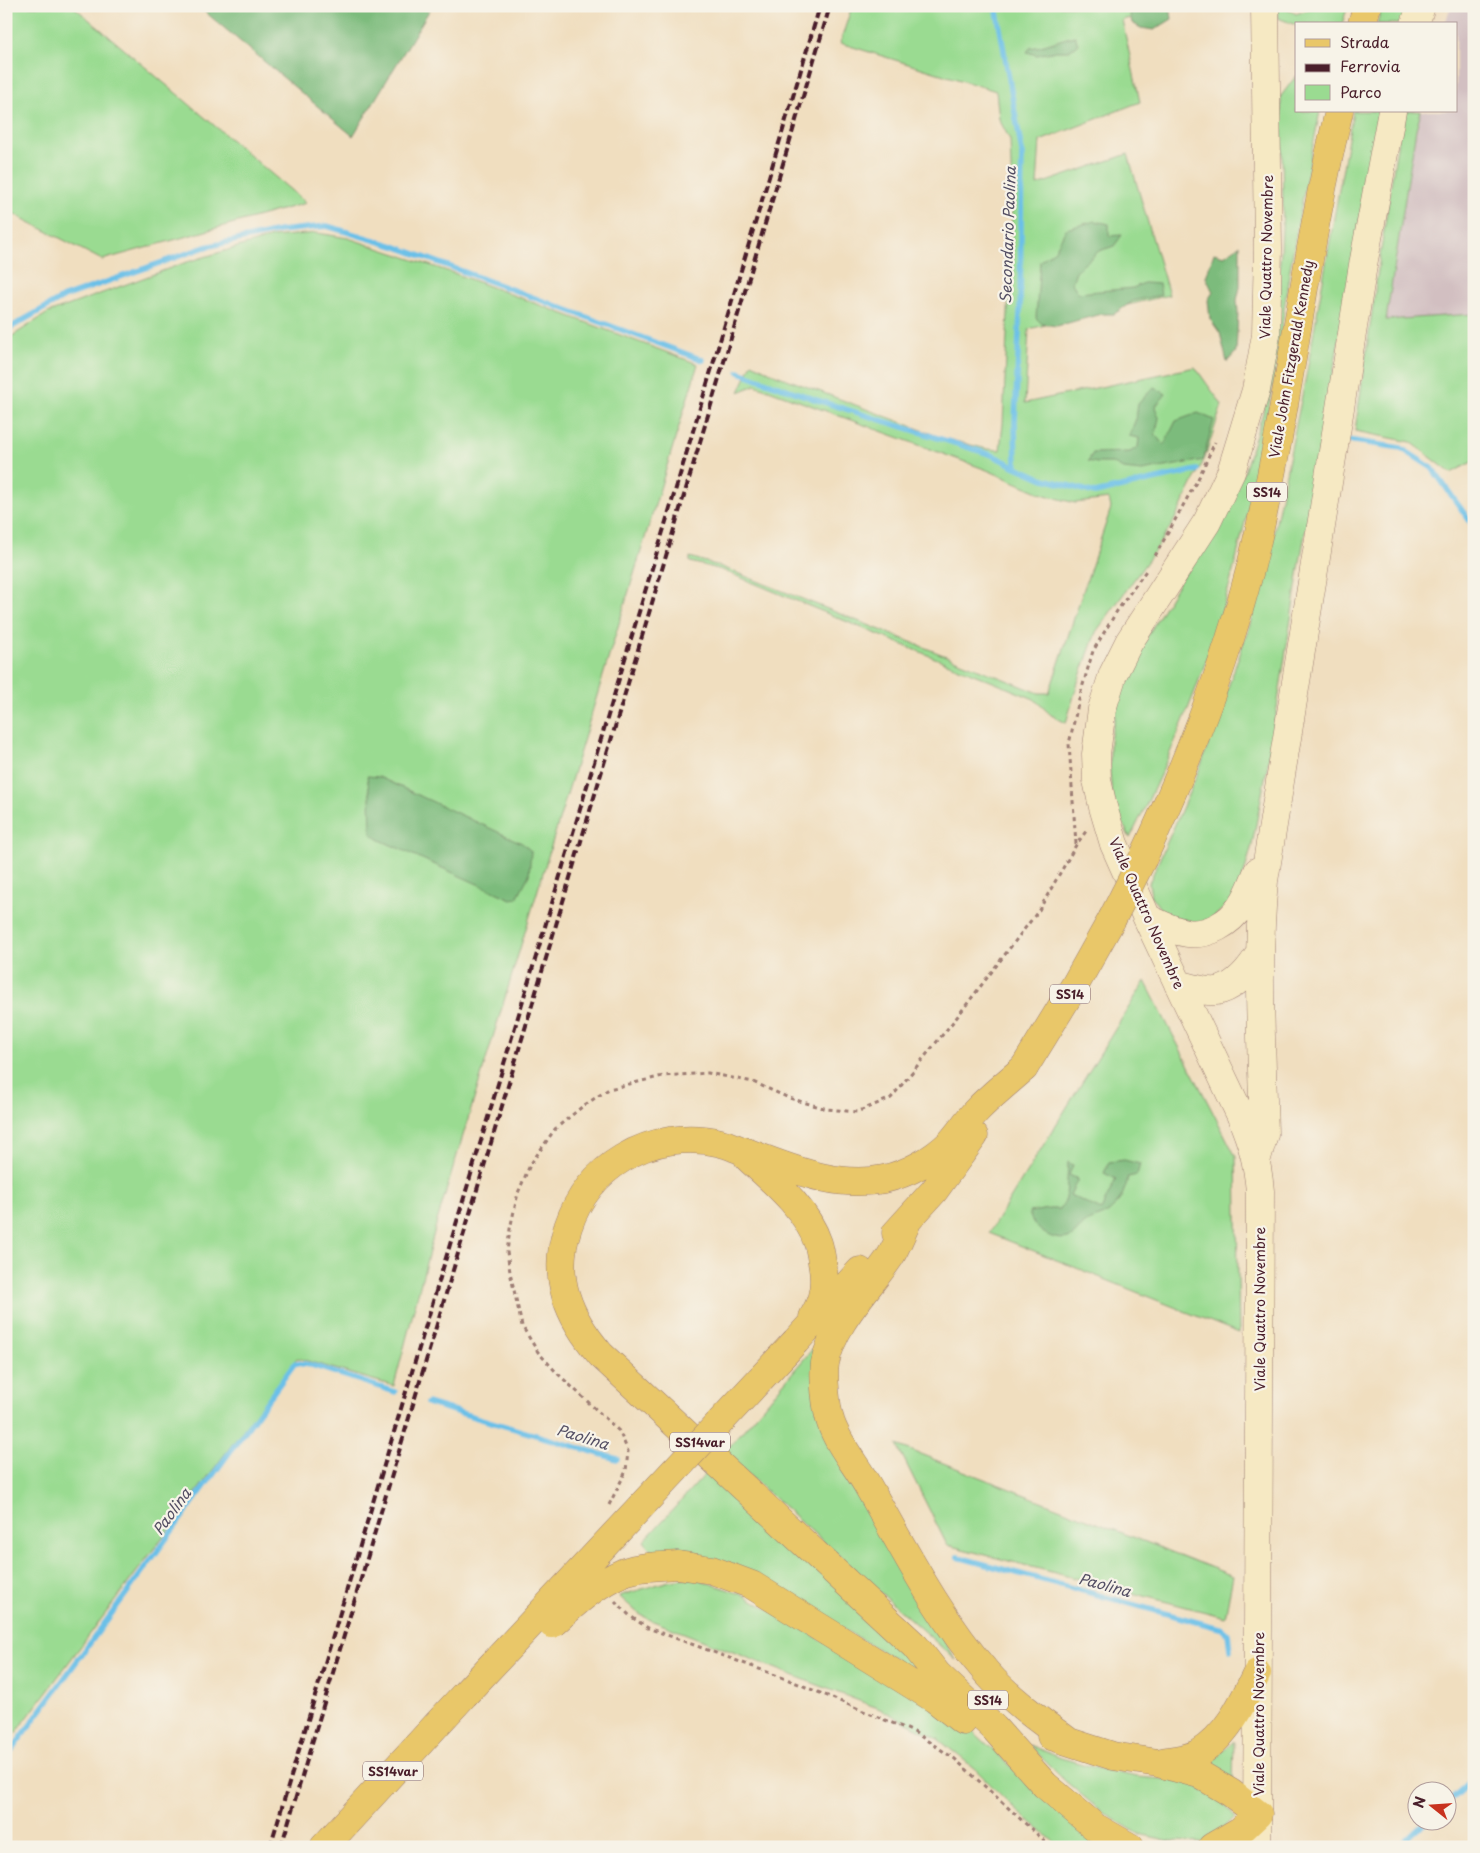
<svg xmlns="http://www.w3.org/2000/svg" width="1480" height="1853" font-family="'Playpen Sans',sans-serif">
<rect width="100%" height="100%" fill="#f7f3e8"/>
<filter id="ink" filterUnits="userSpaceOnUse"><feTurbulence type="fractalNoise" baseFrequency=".02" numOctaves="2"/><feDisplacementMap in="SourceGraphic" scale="10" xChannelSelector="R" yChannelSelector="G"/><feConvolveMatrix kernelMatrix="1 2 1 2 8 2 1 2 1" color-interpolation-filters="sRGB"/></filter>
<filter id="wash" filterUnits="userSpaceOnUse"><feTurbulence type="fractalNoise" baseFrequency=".0096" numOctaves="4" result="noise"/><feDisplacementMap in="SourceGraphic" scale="20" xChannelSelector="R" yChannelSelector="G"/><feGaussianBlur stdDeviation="1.12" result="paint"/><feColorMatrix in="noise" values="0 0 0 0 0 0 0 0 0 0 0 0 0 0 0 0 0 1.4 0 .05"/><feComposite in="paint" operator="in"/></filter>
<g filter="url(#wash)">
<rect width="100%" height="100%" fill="#f0debf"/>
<path fill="#d2bfc1" d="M1451,6H1474V314L1385,320L1416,129L1421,111H1456V24H1445Z"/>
<path fill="#9adb91" stroke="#727d5e" d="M6,6H73L306,203L102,260L6,210Z
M852,6H1166V9L1122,20L1140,102L1040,141L1037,185L1128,154L1169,295L1029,329L1025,403L1195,367L1222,405L1204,460L1173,523L1154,552L1096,632L1078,682L1066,723L1051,715L1034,699L722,570L690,562V557L722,567L1039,693H1049L1111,508L1109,499L1075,503L1045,495L987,470L755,385L739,392L752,363L776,375L943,438L987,449L1000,450L1003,424L1011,246L1012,193L1010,140L999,119L996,91L840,43Z
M1277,6H1282L1296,14L1319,6H1348L1342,24H1296V25L1278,18Z
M1382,6H1407L1401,24H1377Z
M1296,76V111H1320C1309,166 1298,220 1289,275C1284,304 1282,333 1277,362C1266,423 1254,486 1239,547C1216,647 1176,747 1130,838L1117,812L1112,795L1110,774V740L1121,690L1130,666L1244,472L1263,413L1281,252L1283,206L1281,96Z
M1353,111H1379L1301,556L1269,758L1252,845L1238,895L1205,925L1164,914L1151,896L1149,883L1200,768L1250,624L1272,542L1306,376Z
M1406,111H1421L1416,129L1386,320L1474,314V461L1451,473L1411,442L1355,431L1380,256L1398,140Z
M317,233L348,238L456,274L698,364L437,1221L394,1386L297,1358L6,1746V340L48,313L184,263L272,237Z
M1145,981L1236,1157L1239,1333L989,1233Z
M815,1346L819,1415L836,1454L956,1660L724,1453Z
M897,1445L1233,1576L1225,1617L947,1545Z
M712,1467L937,1683L754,1578L646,1556L651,1550L644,1541Z
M694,1578L744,1595L964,1723L1029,1783L1107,1847H1060L1013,1807L975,1769L938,1739L880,1709L653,1621L639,1614L619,1596L669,1581Z
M1234,1741L1233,1779L1224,1773L1202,1763C1215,1758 1224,1751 1234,1741Z
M1029,1745L1061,1758L1104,1770L1137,1777L1188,1781L1223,1801L1235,1817L1224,1828L1202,1842L1171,1841L1139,1834L1102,1812L1064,1780Z"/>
<path fill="#7bbb7b" stroke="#626d53" d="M198,6H432L353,136Z
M1128,6H1170L1172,19L1154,30L1141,28L1132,23Z
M1075,36L1078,44L1069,51H1056L1037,55L1027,52L1030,48C1046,46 1060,39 1075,36Z
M1095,221L1109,224V236L1122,235L1114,246L1099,251L1076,271L1072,283L1078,293L1133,288L1144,283L1159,284L1161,295L1133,301L1114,314H1101L1057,326L1042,324L1036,318L1040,261L1055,250L1066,229Z
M1240,245V287L1237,300L1238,312L1236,352L1227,362L1220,333L1210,319L1208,300L1213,292L1206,277L1214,253L1224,256Z
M1154,387L1166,394L1155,407L1159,418L1155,435L1164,445L1176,421L1198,413L1214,420L1206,448L1204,460L1142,471L1123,469L1112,463H1097L1088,461L1093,453L1130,452L1138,447L1139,438L1129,436L1136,419L1138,404Z
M367,776L379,777L522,843L531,851L529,875L517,898L511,899L380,840L371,834L370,796Z
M1124,1160L1140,1164L1137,1175L1128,1177C1125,1192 1119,1205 1106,1214C1100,1218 1092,1218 1085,1223C1080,1227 1077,1234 1071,1237C1054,1244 1032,1229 1029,1212L1050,1209H1060L1066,1199L1068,1162L1073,1165L1069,1175L1078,1179L1070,1195L1101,1210L1116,1179L1104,1173L1109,1162Z"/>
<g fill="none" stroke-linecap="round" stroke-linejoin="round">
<path stroke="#6bc0e8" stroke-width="5.5" d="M996,6L1022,152L1020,311L1015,422L1016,467L1041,478L1095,493L1197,470
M6,330L64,297L205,247L279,231L327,226L394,246L703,360
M739,372L817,400L992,455L1016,467
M1347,440L1401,448L1432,468L1474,527
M427,1403L617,1459
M958,1557L1223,1629L1228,1634L1230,1650
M6,1758L295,1363L311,1365L395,1392
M1448,1802L1474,1778
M1398,1847L1427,1820"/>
</g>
</g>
<g filter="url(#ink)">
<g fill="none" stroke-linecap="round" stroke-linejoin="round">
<defs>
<path id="secondary" d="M1415,24L1421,6
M1147,918C1160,924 1173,931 1187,933C1208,936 1230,923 1241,906C1249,896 1253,882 1258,871
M1178,984C1190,987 1209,994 1221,990C1239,984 1251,968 1260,953
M1257,1158L1264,1134C1262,1050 1256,964 1264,881L1363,265L1392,111
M1257,1847L1260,1191C1257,1159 1252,1143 1240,1114L1147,918L1114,844L1103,807L1097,780L1096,754L1102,709L1113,674L1129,642L1207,522L1231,472L1256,390L1266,335L1268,249L1265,6"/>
<path id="primary" d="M1362,24L1367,6
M1143,858C1187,764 1225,667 1251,566C1288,416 1303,262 1339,111
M1024,1068L1075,985L1112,919"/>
<path id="highway" d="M1024,1068C1009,1081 993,1094 979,1108C968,1119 960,1132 950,1143C933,1160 907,1174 884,1179C836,1189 790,1168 746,1152C737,1149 729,1145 721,1143C688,1135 652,1140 623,1158C596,1174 578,1197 568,1227C551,1277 568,1317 601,1355L915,1646L937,1674L994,1728L1045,1785L1095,1827L1130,1847
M748,1158C774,1182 806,1208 818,1243C820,1249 821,1256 822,1262C826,1283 824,1299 813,1317
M908,1220C902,1232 897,1246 890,1257C867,1291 834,1321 825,1363C823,1377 826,1409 831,1423C839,1446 857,1466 869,1488C905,1551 939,1618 987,1673C1010,1699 1039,1720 1068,1741
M896,1233L934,1191L974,1136
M796,1341L860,1271
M678,1565L712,1570L752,1585L935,1699L963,1721
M1051,1736L1113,1756L1158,1763L1199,1774L1231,1793L1258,1814L1241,1830L1212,1847
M1162,1762C1173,1760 1187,1759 1197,1754C1227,1737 1243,1702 1257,1673
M324,1847L464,1695"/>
</defs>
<use href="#secondary" stroke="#9d7e75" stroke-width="29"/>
<use href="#primary" stroke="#9d7e75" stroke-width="29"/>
<use href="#highway" stroke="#9d7e75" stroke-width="29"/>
<path stroke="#9d7e75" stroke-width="3" stroke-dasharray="4 4" stroke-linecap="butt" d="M1155,556L1199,477L1215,442
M1076,844L1069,744L1080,695L1093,651L1117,611L1148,568
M609,1505L626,1471L628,1451L619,1431L556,1372L538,1352L522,1326L510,1272L507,1252L510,1229L518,1193L530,1165L555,1129L583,1106L609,1089L663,1076L708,1073L753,1082L789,1098L827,1109L857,1112L891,1098L957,1017L1039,910L1076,845L1087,830
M615,1601L630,1616L648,1628L789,1680L914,1732L955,1759L1051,1847"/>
<use href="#secondary" stroke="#f6e9c3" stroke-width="28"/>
<use href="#primary" stroke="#e9c769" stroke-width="28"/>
<use href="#highway" stroke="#e9c769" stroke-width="28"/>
<path stroke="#4a1f2b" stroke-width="4" stroke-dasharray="8 4" stroke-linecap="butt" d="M270,1847L820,6
M281,1847L830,6"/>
<defs>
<path id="primary-bridge" d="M1112,919L1143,858"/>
<path id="highway-bridge" d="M552,1624C574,1604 596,1584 624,1572C640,1566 660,1566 678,1565
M464,1695L796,1341"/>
</defs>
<use href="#primary-bridge" stroke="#9d7e75" stroke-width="29" stroke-linecap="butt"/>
<use href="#highway-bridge" stroke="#9d7e75" stroke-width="29" stroke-linecap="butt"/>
<use href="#primary-bridge" stroke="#e9c769" stroke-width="28"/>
<use href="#highway-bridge" stroke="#e9c769" stroke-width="28"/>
</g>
</g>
<g text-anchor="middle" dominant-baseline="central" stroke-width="4.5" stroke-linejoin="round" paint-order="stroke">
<g fill="#f7f3e8" stroke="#7e5f64" stroke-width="1">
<rect x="1247" y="482.5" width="40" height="19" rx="4"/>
<rect x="1050" y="984.5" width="40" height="19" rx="4"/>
<rect x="670" y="1432.5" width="60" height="19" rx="4"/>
<rect x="968" y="1690.5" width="40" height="19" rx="4"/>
<rect x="363" y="1761.5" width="60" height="19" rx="4"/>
</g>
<g font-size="12" font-weight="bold" fill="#4a1f2b">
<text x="1267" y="492">SS14</text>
<text x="1070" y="994">SS14</text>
<text x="700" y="1442">SS14var</text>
<text x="988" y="1700">SS14</text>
<text x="393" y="1771">SS14var</text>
</g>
<g font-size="14" fill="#4a1f2b" stroke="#f7f3e8">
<text transform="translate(1266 257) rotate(-89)">Viale Quattro Novembre</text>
<text transform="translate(1291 359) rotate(-80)">Viale John Fitzgerald Kennedy</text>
<text transform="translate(1147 913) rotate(66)">Viale Quattro Novembre</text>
<text transform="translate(1259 1309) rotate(-90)">Viale Quattro Novembre</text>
<text transform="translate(1258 1714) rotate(-90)">Viale Quattro Novembre</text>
</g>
<g font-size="15" font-style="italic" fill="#544f64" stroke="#f7f3e8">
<text transform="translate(1007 235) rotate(-88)">Secondario Paolina</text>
<text transform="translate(583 1436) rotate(17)">Paolina</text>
<text transform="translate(171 1511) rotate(-54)">Paolina</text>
<text transform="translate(1105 1584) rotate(15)">Paolina</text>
</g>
</g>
<rect width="1480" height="1853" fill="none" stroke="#f7f3e8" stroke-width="25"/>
<rect x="1295" y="22" width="162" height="90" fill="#f7f3e8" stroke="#b29e9c"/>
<rect x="1305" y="39" width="25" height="8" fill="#e9c769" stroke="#b29e9c"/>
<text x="1340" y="48" font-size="15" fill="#4a1f2b">Strada</text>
<rect x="1305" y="64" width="25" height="8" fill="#4a1f2b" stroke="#b29e9c"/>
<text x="1340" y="72" font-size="15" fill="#4a1f2b">Ferrovia</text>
<rect x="1305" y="85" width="25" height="15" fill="#9adb91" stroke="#b29e9c"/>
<text x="1340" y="98" font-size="15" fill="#4a1f2b">Parco</text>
<g transform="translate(1432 1806) rotate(287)"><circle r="24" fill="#f7f3e8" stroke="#b29e9c"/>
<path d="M0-4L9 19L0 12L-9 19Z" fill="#c8321e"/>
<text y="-8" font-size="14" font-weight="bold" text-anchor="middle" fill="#4a1f2b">N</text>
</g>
</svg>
